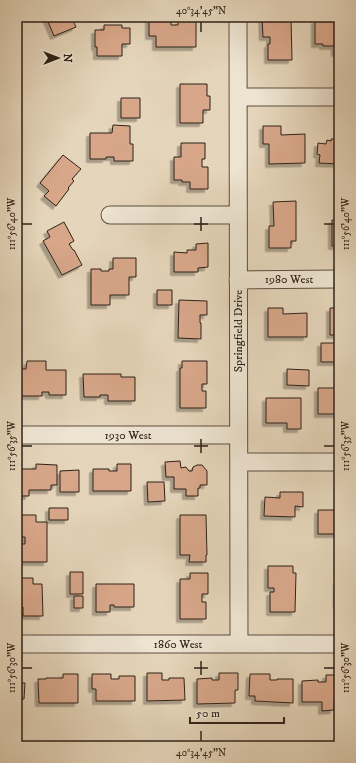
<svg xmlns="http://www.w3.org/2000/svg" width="356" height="763" font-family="'IM FELL DW Pica',serif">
<defs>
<filter id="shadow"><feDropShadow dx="-3.5" dy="3.5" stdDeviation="0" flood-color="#0004"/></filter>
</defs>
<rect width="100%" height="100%" fill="#e5d5ba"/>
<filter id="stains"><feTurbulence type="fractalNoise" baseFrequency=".005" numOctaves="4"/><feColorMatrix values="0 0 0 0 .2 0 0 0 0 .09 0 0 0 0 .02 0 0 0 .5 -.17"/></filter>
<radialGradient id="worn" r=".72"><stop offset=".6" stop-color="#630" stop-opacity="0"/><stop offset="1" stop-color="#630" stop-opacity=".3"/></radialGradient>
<path fill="#d8a78a" stroke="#2f2118" filter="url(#shadow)" d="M46,17H71L76,27L54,36Z
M262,17L291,18L292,60H268V44H270V37H263Z
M149,19L171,20V25H178V21H196V47H156V36H149Z
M315,20H339V53H335V46H323V44H315Z
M104,25H122V28H130V44H122V56H97V47H95V30H104Z
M180,84H207V96H210V110H203V123H180Z
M121,98H140V118H121Z
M113,125L130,126V144H133V161H114V157H106V159H90V133H112Z
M263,126H281V135L305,134V163L269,164V144H263Z
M331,139H339V164L319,163L320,155L317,154L318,143L326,144L327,140L331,141Z
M181,143H205V159H202V167H208V189H190V182H182V180H174V157H181Z
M63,155L81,169L72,179L74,181L68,188L69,189L56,206L44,196L49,191L40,183Z
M296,201V241H291V248H269V226H274L273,202Z
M332,220H339V246H332Z
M64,222L74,241L69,244L73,250H74L82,265L62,275L43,241L50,237L47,231Z
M208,243V267L198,268V272H174V252L187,253V250H196V244Z
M113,258H136V277H129V295H110V305H91V269H101V271H109V269H113Z
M157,290H172V305H157Z
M179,300L207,301V315H200V323H201V339L178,338Z
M268,308H283V314L307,313V337H268Z
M330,308H339V335H330Z
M321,343H337V362H321Z
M27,361H46V370H66V395H49V392H42V396H19L20,369H26Z
M182,361H207V384H202V391H206V408H180V368H182Z
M287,369L309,370V386L287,385Z
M83,374H121V377H135V401H108V395H100V397H84Z
M338,379H339V414H318V388H338Z
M266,398H301V429H287V423H266Z
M180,461L181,468L186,467L189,471H192L193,467L197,465H202L207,471V485H200V488H198V496H186V489H174V477H166L165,462Z
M36,464L57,465V485H51V490H29V496H17V469H36Z
M117,464H131V491H93V469H109V471H117Z
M79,470V492H60V471Z
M147,482H164L165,501L148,502Z
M280,492H303V507L295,506V517L264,516L265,497L280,498Z
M49,508H68V520H49Z
M318,510H334V511L339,512V540V534H318Z
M18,515H36V522H47V562H21V544H25V537H18Z
M180,515H206L207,555H206V562H189L190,555H180Z
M268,566H293V573H296L295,612H270V592H274V588H268Z
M70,572H83V594H70Z
M190,573H208V594H202V602H206V619H180V579H190Z
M19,578H33V584H42L43,616H23V607H19Z
M337,581H339V605H337Z
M96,584H134V607H114V605H110V612H96Z
M74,596H83V608H74Z
M147,673H162V680H169V678H184L185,700L147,701Z
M219,673H238V690H235V703L197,704V679L212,678V680H219Z
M63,674H78V703H39L38,679H46V678H63Z
M92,674H111V679H119V676H135V701H96V689H92Z
M250,674H270V680H277V679H293V703L255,701V696H249Z
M326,675H339V702H334V710L322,711V702H302V681L318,680V682H326Z
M17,682L25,683L24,699H21V713H17Z"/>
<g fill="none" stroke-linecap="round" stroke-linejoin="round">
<defs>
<path id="minor" d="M238,17L239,644
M238,97H339
M110,215H238
M238,280L339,279
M17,435H238
M239,462H339
M17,644H339"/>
</defs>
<use href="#minor" stroke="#5c4e40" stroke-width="19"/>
<use href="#minor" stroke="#eee4d2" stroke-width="17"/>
</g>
<path fill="none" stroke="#2f2118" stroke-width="1.5" d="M201,22V32M201,217V231M22,224H32M194,224H208M324,224H334M201,439V453M22,446H32M194,446H208M324,446H334M201,661V675M22,668H32M194,668H208M324,668H334M201,731V741"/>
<g text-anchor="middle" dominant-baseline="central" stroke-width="3.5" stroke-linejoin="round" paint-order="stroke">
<g font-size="12" fill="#2f2118" stroke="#eee4d2">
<text x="289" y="279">1980 West</text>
<text transform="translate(238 331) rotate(-90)">Springfield Drive</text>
<text x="128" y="435">1930 West</text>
<text x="178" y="644">1860 West</text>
</g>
</g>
<rect width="356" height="763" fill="none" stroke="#e5d5ba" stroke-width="44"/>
<g transform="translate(58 58) rotate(90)" stroke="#eee4d2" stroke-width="3" paint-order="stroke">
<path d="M0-3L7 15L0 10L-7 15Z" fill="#2f2118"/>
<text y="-6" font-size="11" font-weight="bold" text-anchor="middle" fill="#2f2118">N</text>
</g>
<path d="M190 717v6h94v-6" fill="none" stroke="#2f2118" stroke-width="2"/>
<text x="196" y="717" font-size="12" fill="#2f2118" stroke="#eee4d2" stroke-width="3" paint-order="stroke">50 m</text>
<rect x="22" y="22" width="312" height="719" fill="none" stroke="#2f2118" stroke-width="1.5"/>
<g font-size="10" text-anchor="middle" fill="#2f2118">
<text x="201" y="14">40°34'45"N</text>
<text transform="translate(11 224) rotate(-90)" y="4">111°56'40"W</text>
<text transform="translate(345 224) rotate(-90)" y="4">111°56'40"W</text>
<text transform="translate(345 446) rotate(-90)" y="4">111°56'35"W</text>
<text transform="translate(11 446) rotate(-90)" y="4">111°56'35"W</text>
<text transform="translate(345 668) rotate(-90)" y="4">111°56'30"W</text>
<text transform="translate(11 668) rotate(-90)" y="4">111°56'30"W</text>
<text x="201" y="756">40°34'45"N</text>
</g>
<rect width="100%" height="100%" filter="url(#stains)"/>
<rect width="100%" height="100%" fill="url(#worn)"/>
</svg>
